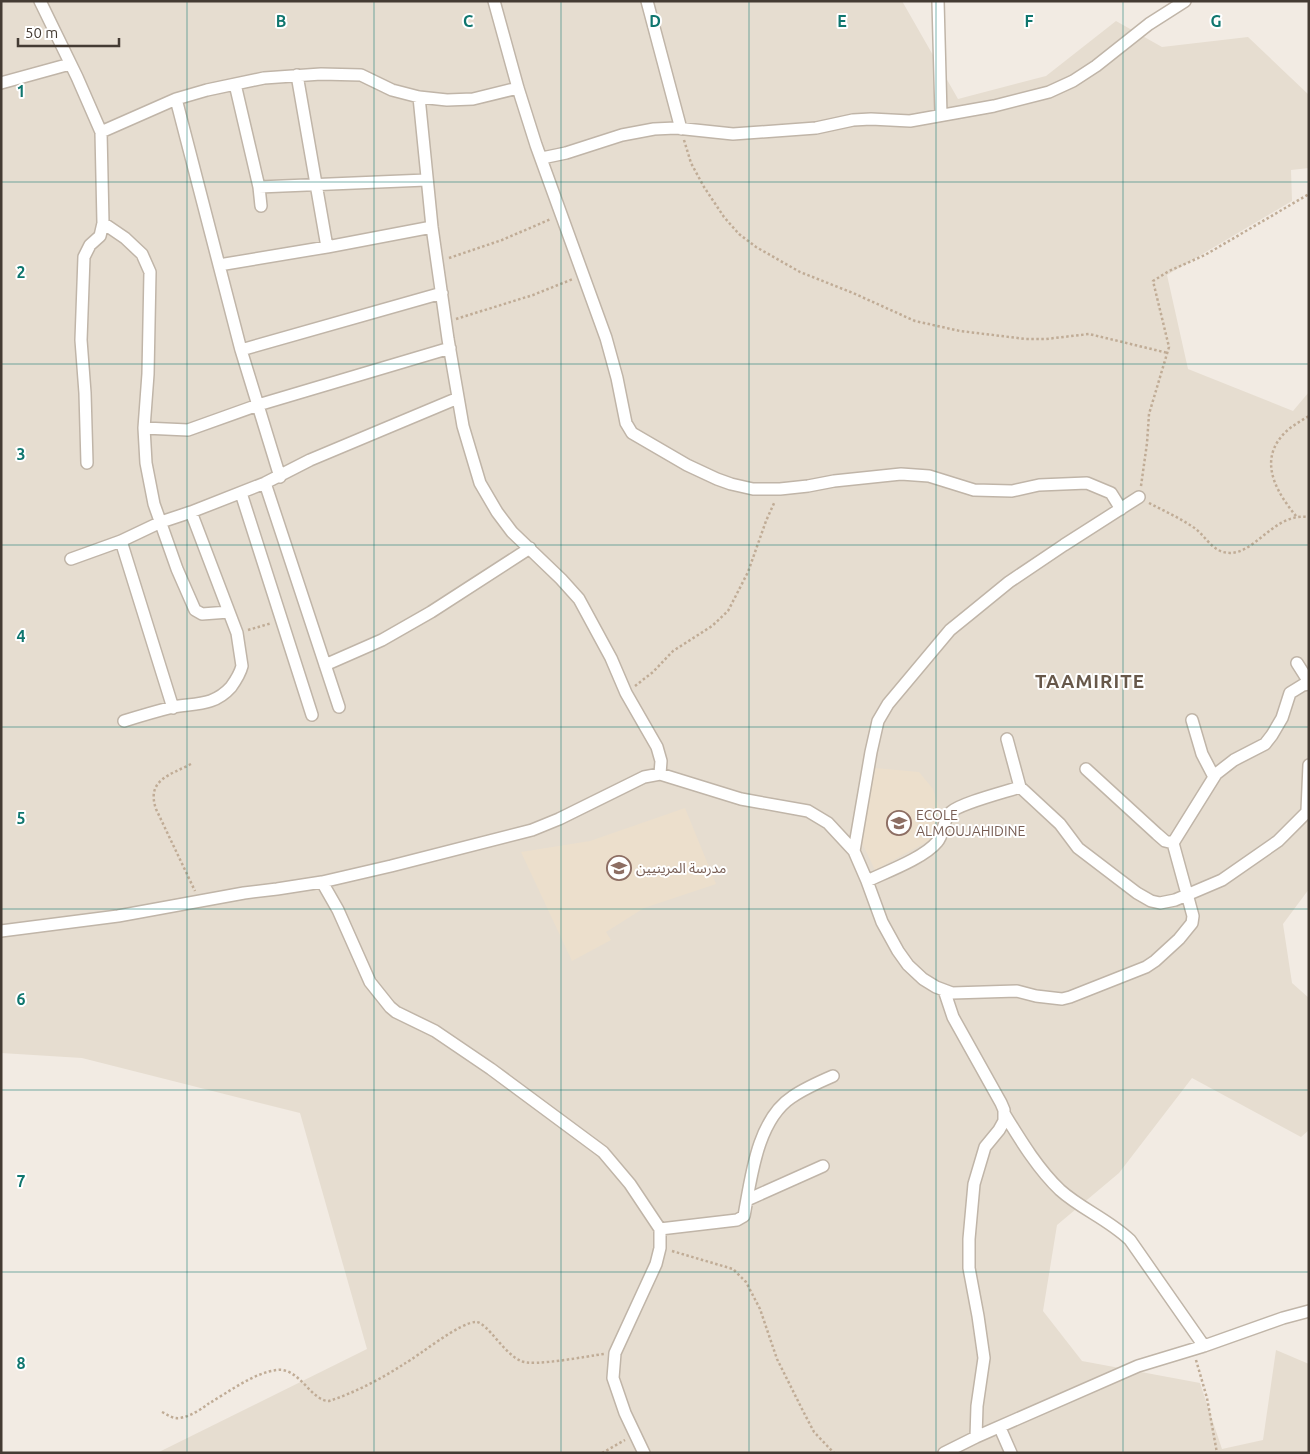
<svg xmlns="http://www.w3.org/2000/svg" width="1310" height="1454" font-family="Ubuntu,'Noto Sans Arabic',sans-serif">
<rect width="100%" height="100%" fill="#f2ebe3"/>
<path fill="#e6ddd0" d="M1,1H902L958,99L1046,76L1116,21L1162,47L1248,37L1309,95V168L1291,170L1292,201L1167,275L1188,369L1293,411L1309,392V889L1283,924L1292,983L1309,998V1130L1301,1137L1192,1078L1119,1173L1057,1225L1043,1311L1082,1361L1200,1383L1222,1449L1263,1440L1276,1350L1309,1364V1453H157L367,1349L300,1113L82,1058L1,1053Z"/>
<path fill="#ecdfcc" d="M875,768L919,772L933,789L939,808L932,839L875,870L859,837Z
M685,808L716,884L644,908L606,932L611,940L572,961L521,852L590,841Z"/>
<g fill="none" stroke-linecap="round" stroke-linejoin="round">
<defs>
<path id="minor" d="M40,1L77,77L101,132L103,223L100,236L90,245L84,257L81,340L85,393L87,463
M494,1L518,88L536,145L606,338L617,378L626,423L632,433L687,465L717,479L731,484L753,489H780L808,486L834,481L901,474L929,476L974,490L1012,491L1039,485L1087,483L1111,493L1121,509
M647,1L681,129
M938,1L941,115
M297,75L327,247
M1,83L70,64
M235,84L259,187L261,206
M419,97L432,227L448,339L463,426L480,483L497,512L512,532L561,579L579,599L611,658L626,693L657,747L661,761L660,774
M176,99L241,350L280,477
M101,132L176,99L207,90L264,78L321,74L361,75L392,90L419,97L447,100L473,99L518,88
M542,158L566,153L622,135L654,129L676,128L733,134L816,128L853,120L871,119L910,121L994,106L1049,92L1073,81L1096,66L1149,24L1185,1
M259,187L426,180
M103,223L125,238L142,254L150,272L148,374L144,428L146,463L154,504L177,569L195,610L202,614L229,612
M219,265L327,247L432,227
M241,350L442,293
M144,428L188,430L258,405L450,348
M265,483L339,707
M241,493L312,715
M121,541L173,708
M71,559L121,541L161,522L191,512L265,483L310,460L458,398
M1297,663L1309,682
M325,665L382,640L431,612L530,548
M1192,720L1202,754L1214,777
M124,721C140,716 157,711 173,707C196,703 214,706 231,687C236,680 240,674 242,666L237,633L191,512
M1007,739L1020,787L1060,824L1078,848L1137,893L1151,901L1160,903L1175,900L1222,880L1278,841L1309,810
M1086,769L1157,834L1165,841L1173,843
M1307,810L1309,765
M854,851L871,752L878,721L888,704L950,630L971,613L1009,582L1064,545L1139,497
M867,881C886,872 924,858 937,842C945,833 942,820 951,812C961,803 1005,792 1020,787
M322,882L338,910L370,982L390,1007L396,1012L435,1031L491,1069L603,1152L630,1184L660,1229V1248L656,1264L615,1353L613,1378L625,1413L644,1453
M1,931L118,916L244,893L277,889L322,882L391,866L532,830L559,819L644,777L660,774L741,799L808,811L828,823L854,851L867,881L882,922L898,951L908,965L923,979L936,987L952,993L1017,991L1036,996L1062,999L1070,997L1146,967L1155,961L1179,939L1192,923L1193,916L1173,843L1216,774L1234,760L1265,744L1272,735L1282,718L1290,693L1303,685L1309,684
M944,990L953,1017L1001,1103L1004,1110V1121L999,1130L985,1147L974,1184L969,1239V1268L978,1316L984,1358L977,1406L976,1437
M1005,1115C1021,1141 1038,1169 1060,1190C1081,1209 1108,1219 1130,1240L1204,1346
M747,1200L823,1166
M660,1229L737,1220L744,1216C751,1178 757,1120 792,1097C805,1088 819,1082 833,1076
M1000,1428L1011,1453
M944,1453L976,1437L1138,1366L1204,1346L1283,1318L1309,1311"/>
</defs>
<use href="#minor" stroke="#c0b5a8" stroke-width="14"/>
<path stroke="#c0ac96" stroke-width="2.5" stroke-dasharray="2.5 2.5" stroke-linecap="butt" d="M684,140L691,163L704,187L724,217L739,234L756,247L800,272L853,293L915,321L960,331L1026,339H1046L1089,334L1168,353
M449,258L502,240L551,219
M456,319L533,295L573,279
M1141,486L1147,443L1149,414L1169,347L1153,281L1169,271L1205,255L1309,194
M1149,503C1164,511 1180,518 1193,527C1204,534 1210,548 1223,552C1254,560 1271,512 1309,517
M1296,516C1278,494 1259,464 1281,437C1288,428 1299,422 1309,416
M248,630L272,623
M635,686L653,672L673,651L712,626L728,611L748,572L766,521L775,501
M191,764C170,775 146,780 156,809L195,891
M672,1251L733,1269L746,1282L760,1309L777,1359L803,1411L814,1432L834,1453
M1196,1360L1207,1398L1217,1453
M162,1412C168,1415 173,1419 180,1418C191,1416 200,1410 208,1404C227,1393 255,1372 277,1370C299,1367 311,1401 329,1401C354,1393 381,1379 404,1364C420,1355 460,1322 476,1322C487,1322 504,1354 521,1361C534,1367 587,1356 604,1354
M602,1453L625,1440"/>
<use href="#minor" stroke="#fff" stroke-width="11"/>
</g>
<path fill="none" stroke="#0f766e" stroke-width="1" stroke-opacity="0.55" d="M187,1V1453M374,1V1453M561,1V1453M749,1V1453M936,1V1453M1123,1V1453M1,182H1309M1,364H1309M1,545H1309M1,727H1309M1,909H1309M1,1090H1309M1,1272H1309"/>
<defs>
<symbol id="school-ring" viewBox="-11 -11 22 22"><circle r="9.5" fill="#fff" stroke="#8d6e63" stroke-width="1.5"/><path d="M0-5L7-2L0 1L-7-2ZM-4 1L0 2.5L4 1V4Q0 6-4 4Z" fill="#8d6e63"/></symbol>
</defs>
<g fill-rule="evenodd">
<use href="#school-ring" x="885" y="809" width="28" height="28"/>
<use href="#school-ring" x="605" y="854" width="28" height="28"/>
</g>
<g text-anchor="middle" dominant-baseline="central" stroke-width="4" stroke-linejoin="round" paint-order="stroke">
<g font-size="14" fill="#785e54" stroke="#fff" text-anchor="start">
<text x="916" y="815">ECOLE<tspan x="916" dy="16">ALMOUJAHIDINE</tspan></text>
<text x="636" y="868">مدرسة المرينيين</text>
</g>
<g font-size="19" font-weight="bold" letter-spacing="1" fill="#67584a" stroke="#fff">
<text x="1090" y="681">TAAMIRITE</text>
</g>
</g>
<g font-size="16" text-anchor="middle" font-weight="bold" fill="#0f766e" stroke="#fff" stroke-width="4" stroke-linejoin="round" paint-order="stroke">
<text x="281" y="27">B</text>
<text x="468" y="27">C</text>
<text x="655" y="27">D</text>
<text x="842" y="27">E</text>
<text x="1029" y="27">F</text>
<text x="1216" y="27">G</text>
<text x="21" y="97">1</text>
<text x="21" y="278">2</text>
<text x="21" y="460">3</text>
<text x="21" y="642">4</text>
<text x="21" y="824">5</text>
<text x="21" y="1005">6</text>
<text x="21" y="1187">7</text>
<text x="21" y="1369">8</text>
</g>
<rect width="1310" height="1454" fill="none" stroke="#443b33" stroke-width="5"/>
<path d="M18 38v8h101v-8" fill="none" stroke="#443b33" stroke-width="2.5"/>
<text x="25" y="38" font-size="15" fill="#443b33" stroke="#ffffff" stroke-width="4" paint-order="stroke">50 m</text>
</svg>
